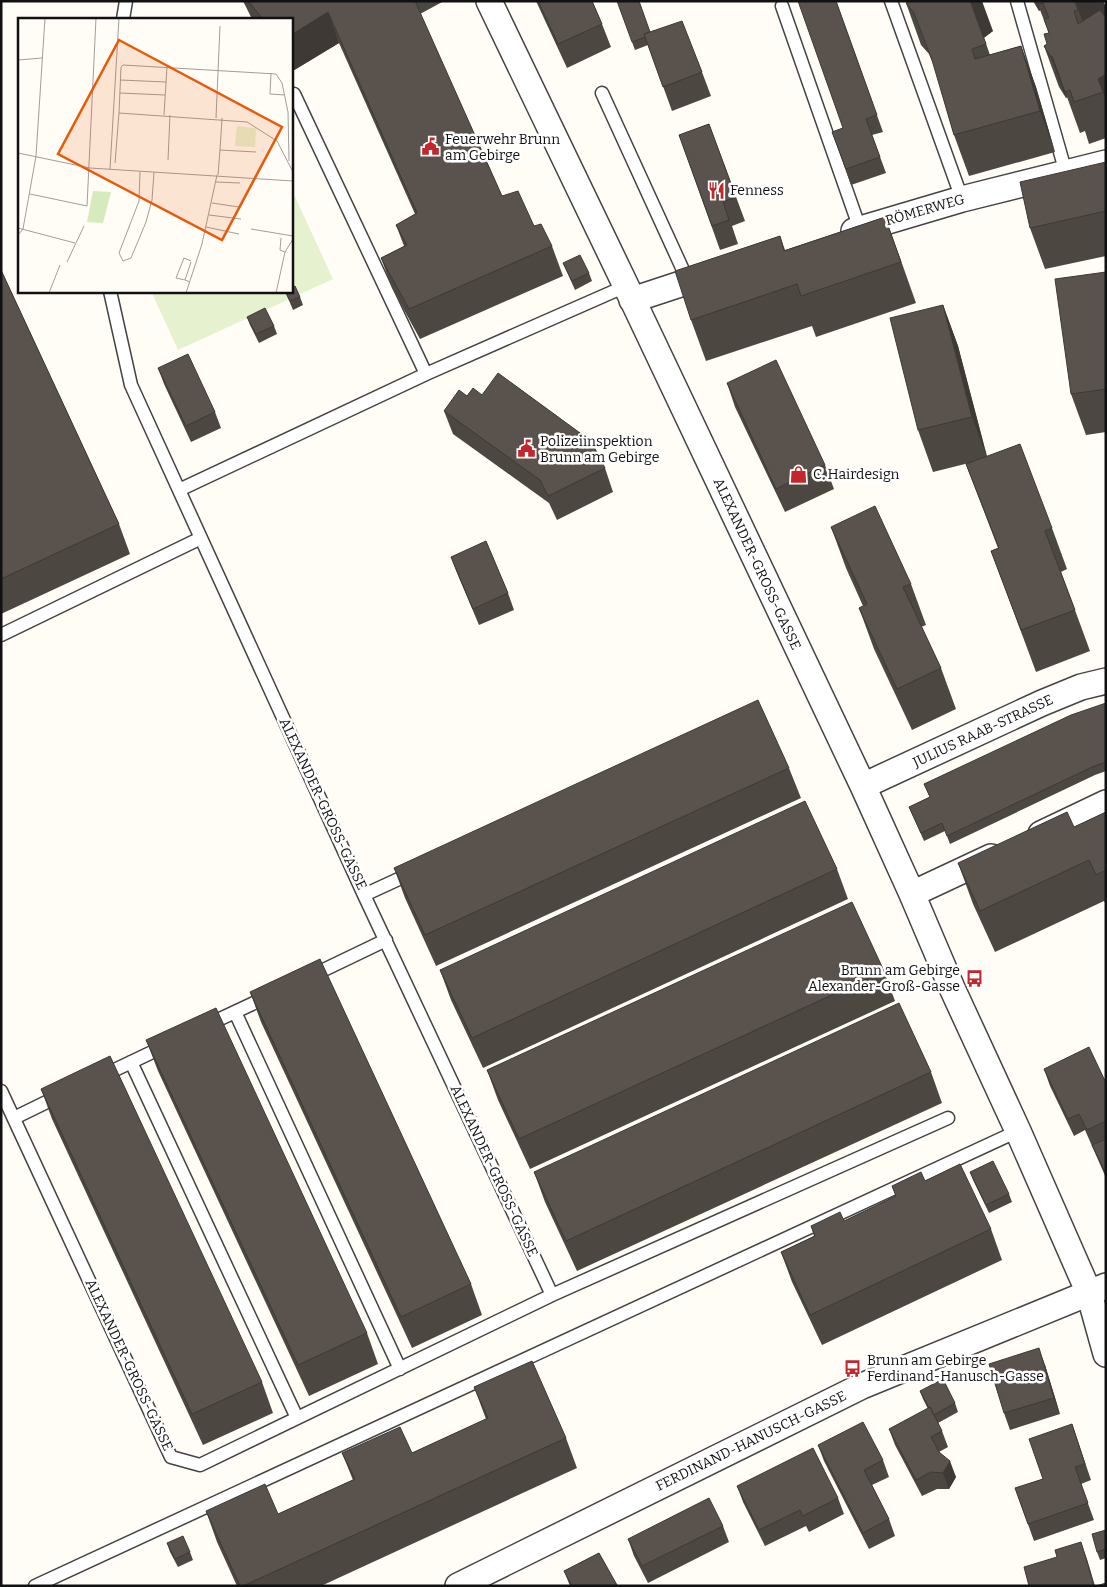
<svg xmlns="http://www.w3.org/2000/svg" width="1107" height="1587" font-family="Bitter,serif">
<rect width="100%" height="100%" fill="#fffdf5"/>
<path fill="#e6f2cf" d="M291,188L333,279L178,350L151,291H291Z"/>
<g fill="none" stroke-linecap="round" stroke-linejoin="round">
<defs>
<path id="lane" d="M891,1L962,199
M1017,1L1066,173
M782,6L860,229
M123,19L126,1
M602,93L688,281
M294,94L426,374L626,286
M179,490L426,374
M1,635L201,538
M364,895L414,872
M309,977L386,940
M235,1012L400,1369
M205,1026L269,996
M131,1062L297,1418
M102,1076L165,1046
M1,1091L171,1457L200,1465L552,1295L364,895L131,385L110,291
M14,1118L61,1095
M552,1295L948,1118
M35,1586L1018,1131"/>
<path id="street" d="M489,1L626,286L863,786L912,894L952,988L1018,1131L1089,1293L1106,1354
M854,231L962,199L1106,163
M632,300L711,274
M863,786L1042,703L1081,687L1106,681
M1041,834L1106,803
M912,894L991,857
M458,1586L862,1386L1106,1286"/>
</defs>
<use href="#lane" stroke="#444" stroke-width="15"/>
<use href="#street" stroke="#444" stroke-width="28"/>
<use href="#lane" stroke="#fff" stroke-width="12"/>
<use href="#street" stroke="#fff" stroke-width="25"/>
</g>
<path fill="#4d4742" d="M243,1H444L420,14L502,196L534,226L552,246L563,276L420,339L392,288L381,258L404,246L396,225L415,214L339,43L291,72V19H252Z
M536,1H592L602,24L611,47L567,68Z
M836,1L883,132L872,135L886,173L851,185L832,132L843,128Z
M1033,1H1103L1106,8V138L1089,144L1085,131L1080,133L1067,97L1066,98L1059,87L1044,46L1047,44L1049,33L1040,10L1039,11Z
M906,3L993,31L984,38L990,55L1021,46L1036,87L1055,152L969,176L954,135L935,68L929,54L921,45Z
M650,32L702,72L711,96L672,111L648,45L635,50L632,42Z
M709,124L745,221L732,226L738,244L720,250L679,135Z
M1106,162V256L1045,269L1030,228Z
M885,217L916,303L816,337L812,326L706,361L691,320L780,236L785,250Z
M563,263L589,273L592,281L575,290Z
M1,270L119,524L130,554L1,614Z
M1106,272V432L1086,435L1071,394Z
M285,291L300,297L303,305L293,310Z
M943,305L958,346L987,456L1052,528L1067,569L1061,572L1090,651L1036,672L991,551L998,548L966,464L973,462L933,472L918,430Z
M247,317L274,326L277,334L259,343L250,325Z
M158,368L215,412L221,428L191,442L164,384Z
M727,383L825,465L834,489L785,512L735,407Z
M482,395L605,468L613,492L557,520L549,503L453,434L444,411L467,396Z
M831,527L911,584L926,625L921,627L941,668L956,709L912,730L874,649L859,608L863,606L846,568Z
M451,557L508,593L514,610L479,625L457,573Z
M1106,703V771L1095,775L950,844L945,831L924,841L909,807L930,797L924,784Z
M789,768L801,798L436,966L405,898L394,868Z
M1106,812V904L1104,901L995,952L973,904L958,863L1074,827Z
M837,869L848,899L483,1068L451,1000L440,970Z
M884,971L895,1001L530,1169L498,1100L487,1070Z
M250,992L471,1284L482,1315L412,1348L261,1022Z
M146,1040L367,1333L378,1364L309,1396L158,1071Z
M1044,1069L1106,1083V1178L1085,1130L1074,1136L1050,1086Z
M931,1072L942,1103L577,1271L545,1202L534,1172Z
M41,1089L262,1382L273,1413L203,1445L52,1119Z
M970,1172L1009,1194L1012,1202L989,1213L973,1180Z
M925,1181L991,1229L1002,1260L822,1345L792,1282L781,1252L814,1236L811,1226L844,1221L896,1196L892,1186Z
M1045,1365L1060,1414L1010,1430L1004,1413Z
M474,1387L566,1438L577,1468L321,1586H237L217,1542L206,1511L278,1514L353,1480L342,1453H412L486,1419Z
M920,1391L955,1403L958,1412L938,1423L942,1431L948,1447L939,1452L956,1477L949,1489H937L922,1496L895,1445L889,1429L928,1409L923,1399Z
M1072,1424L1091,1480L1081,1484L1094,1520L1034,1541L1015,1488L1043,1479Z
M818,1445L883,1460L889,1477L872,1485L889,1519L895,1536L869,1549L824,1461Z
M737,1486L838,1498L844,1514L809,1532L806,1526L765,1546L743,1502Z
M723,1526L729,1542L648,1583L634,1556L628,1539Z
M1106,1530V1558L1100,1560L1097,1552Z
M167,1543L190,1552L193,1560L178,1567L170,1552Z
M599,1553L617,1586H570L564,1571Z"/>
<path fill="#3f3936" d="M970,1H982L993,31L983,38Z
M1036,1H1037L1040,10L1039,11Z
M1075,1H1103L1106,8V20L1087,33Z
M328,12L339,43L291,72V35Z
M1021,46L1036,87L1055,152L1040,111Z
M1052,56L1067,97L1066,98L1051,57Z
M1106,74V100L1098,79Z
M885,217L900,258L916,303L901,262Z
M943,305L958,346L987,458L972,417Z
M1039,1348L1045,1365L1060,1414L1054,1398Z
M950,1461L956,1477L949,1489L943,1473Z
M1081,1542L1087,1559L1095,1586H1094Z"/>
<path fill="#5a524d" stroke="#3f3936" d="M248,1H415L502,196L518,191L534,226L541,224L552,246L409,309L381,258L407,245L396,225L417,213L328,12L291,35V19H263Z
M538,1H592L602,24L558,44Z
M617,1H639L650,32L644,34L645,37L632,42Z
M798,1H836L877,115L866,119L880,157L846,169L832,132L843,128Z
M910,1H970L986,44L972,49L975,59L1021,46L1040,111L954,135L932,60L914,13L906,3Z
M1037,1H1075L1078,10L1074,11L1078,24L1100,10L1106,18V74L1098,79L1103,92L1074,102L1070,90L1065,92L1052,56L1051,57L1044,46L1047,44L1044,34L1049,33L1044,19L1049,18L1043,3L1038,4Z
M682,21L702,72L663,87L644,34Z
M709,124L736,197L723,202L729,220L712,226L679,135Z
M1106,162V211L1030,228L1020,182Z
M885,217L901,262L801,296L797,284L691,320L675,271L780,236L784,251Z
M580,255L589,273L572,281L563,263Z
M1,270L119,524L1,579Z
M1106,272V389L1071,394L1055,279Z
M295,286L300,297L290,301L285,291H291V288Z
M943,305L972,417L918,430L890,318Z
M265,308L274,326L256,334L247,317Z
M188,354L215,412L186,426L158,368Z
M776,360L825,465L776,489L727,383Z
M498,373L591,441L605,468L548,496L540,480L444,411L459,390L467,396L473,388L482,395Z
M1020,444L1052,528L1045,531L1075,610L1021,630L991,551L999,548L966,464Z
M875,506L911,584L903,587L941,668L897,689L859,608L867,604L831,527Z
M486,541L508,593L473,609L451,557Z
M758,700L789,768L425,935L394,868Z
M1106,703V762L1092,767L947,836L942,823L921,833L909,807L930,797L924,784L1071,715Z
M805,801L837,869L472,1038L440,970Z
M1067,812L1074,827L1106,812V870L1096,875L1089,860L980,911L958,863Z
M852,902L884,971L519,1139L487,1070Z
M320,959L471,1284L401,1317L250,992Z
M899,1003L931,1072L566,1241L534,1172Z
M216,1008L367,1333L298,1365L146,1040Z
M1089,1047L1106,1083V1121L1087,1130L1079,1114L1068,1119L1044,1069Z
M110,1056L262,1382L192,1414L41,1089Z
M1106,1139V1174L1092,1145Z
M993,1161L1009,1194L986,1205L970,1172Z
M960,1164L991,1229L810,1315L781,1252L815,1236L811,1226L840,1212L844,1221L896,1196L892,1186L921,1172L925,1181Z
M1039,1348L1054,1398L1004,1413L989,1364Z
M532,1361L566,1438L243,1586H240L206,1511L265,1484L278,1514L355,1479L342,1453L400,1427L412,1453L488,1418L474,1387Z
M943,1379L955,1403L934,1415L930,1407L929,1408L920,1391Z
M930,1407L942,1431L931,1437L939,1452L950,1461L943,1473L931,1472L916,1480L889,1429Z
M863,1422L883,1460L864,1470L889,1519L863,1533L818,1445Z
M1072,1424L1085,1464L1075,1467L1088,1503L1028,1524L1015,1488L1043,1479L1029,1439Z
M813,1448L838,1498L803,1516L800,1510L759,1530L737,1486Z
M709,1498L723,1526L642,1566L628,1539Z
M1106,1530V1549L1097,1552L1092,1534Z
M183,1536L190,1552L175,1559L167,1543Z
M1081,1542L1094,1586H1029L1024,1567L1057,1557L1055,1550Z
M599,1553L617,1585L615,1586H572L564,1571Z
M1106,1583V1586H1096Z"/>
<defs>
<symbol id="civic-bare" viewBox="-9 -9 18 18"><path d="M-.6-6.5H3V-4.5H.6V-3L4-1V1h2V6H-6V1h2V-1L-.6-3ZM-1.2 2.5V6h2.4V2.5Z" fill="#c4262e" stroke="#fff" stroke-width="2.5" paint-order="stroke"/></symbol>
<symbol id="restaurant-bare" viewBox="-9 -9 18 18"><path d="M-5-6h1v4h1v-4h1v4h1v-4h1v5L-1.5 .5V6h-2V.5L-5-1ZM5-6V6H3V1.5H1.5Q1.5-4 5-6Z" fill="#c4262e" stroke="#fff" stroke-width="2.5" paint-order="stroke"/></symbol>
<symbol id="shop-bare" viewBox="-9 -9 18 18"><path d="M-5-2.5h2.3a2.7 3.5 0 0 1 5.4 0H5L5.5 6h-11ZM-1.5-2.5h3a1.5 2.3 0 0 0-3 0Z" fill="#c4262e" stroke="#fff" stroke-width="2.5" paint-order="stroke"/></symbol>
<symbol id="bus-bare" viewBox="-9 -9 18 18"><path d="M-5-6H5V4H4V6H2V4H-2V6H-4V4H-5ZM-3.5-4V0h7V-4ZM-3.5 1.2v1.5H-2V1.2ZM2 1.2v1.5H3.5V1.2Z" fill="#c4262e" stroke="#fff" stroke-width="2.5" paint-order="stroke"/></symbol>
</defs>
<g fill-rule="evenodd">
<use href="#civic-bare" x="418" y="134" width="25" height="25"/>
<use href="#restaurant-bare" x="704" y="178" width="25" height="25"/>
<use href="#civic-bare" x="514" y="436" width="25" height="25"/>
<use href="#shop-bare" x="786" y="462" width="25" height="25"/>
<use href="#bus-bare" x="962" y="966" width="25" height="25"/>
<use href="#bus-bare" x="840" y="1356" width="25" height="25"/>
</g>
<g text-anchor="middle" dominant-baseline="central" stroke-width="5" stroke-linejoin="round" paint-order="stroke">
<g font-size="14" fill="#111" stroke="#fff" text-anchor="start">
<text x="445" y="139">Feuerwehr Brunn<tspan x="445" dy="16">am Gebirge</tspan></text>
<text x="730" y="190">Fenness</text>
<text x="540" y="441">Polizeiinspektion<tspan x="540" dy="16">Brunn am Gebirge</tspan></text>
<text x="813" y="474">C. Hairdesign</text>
<text x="960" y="970" text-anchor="end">Brunn am Gebirge<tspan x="960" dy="16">Alexander-Groß-Gasse</tspan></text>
<text x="867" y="1360">Brunn am Gebirge<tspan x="867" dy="16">Ferdinand-Hanusch-Gasse</tspan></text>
</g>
<g font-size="14" fill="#111" stroke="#fff">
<text transform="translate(925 210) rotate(-16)">RÖMERWEG</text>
<text transform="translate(757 564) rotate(65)">ALEXANDER-GROSS-GASSE</text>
<text transform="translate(983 731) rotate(-25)">JULIUS RAAB-STRASSE</text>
<text transform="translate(323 804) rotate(65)">ALEXANDER-GROSS-GASSE</text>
<text transform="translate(494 1171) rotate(65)">ALEXANDER-GROSS-GASSE</text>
<text transform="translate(129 1365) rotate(65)">ALEXANDER-GROSS-GASSE</text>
<text transform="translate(751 1441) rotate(-26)">FERDINAND-HANUSCH-GASSE</text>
</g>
</g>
<g transform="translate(18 18)">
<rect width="275" height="275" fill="#fffdf5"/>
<path d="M75,173L93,174L85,205L69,204Z" fill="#d5ebbd"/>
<path d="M219,108L238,110L237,129L217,128Z" fill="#e6f2cf"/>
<path fill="none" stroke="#a09f9a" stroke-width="1" d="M0,42L24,40M253,55L252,76L267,77M102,62L148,64M102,75L147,77M146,97L149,49M198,100L202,8M202,132L204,100M0,135L72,150L275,163M150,142L152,97M271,143L270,94L264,65L258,56L105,47L103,49L101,95L229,104L259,123L275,154M97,145L101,95M92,151L101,0M122,154L121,183L101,235L105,243L113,240L128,204L134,182L136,154M200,157L202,132L238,134M198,164L222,165M12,176L69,188L78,0M194,185L221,189M191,197L223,201M188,209L221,216M0,210L57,225M233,211L275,218M0,217L5,211L18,138L27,0M263,220L262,232L267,234M49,244L66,208M167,262L158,260L166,240L173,243M172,264L167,262L173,244M31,275L42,247M168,275L184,226L199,157M258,275L267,234L275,221"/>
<path fill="#e8590c" fill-opacity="0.15" stroke="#e8590c" stroke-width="2.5" d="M101,22L264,109L204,222L40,136Z"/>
<rect width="275" height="275" fill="none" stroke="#111" stroke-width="2.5"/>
</g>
<rect width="1107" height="1587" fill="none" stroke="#111111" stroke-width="5"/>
</svg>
